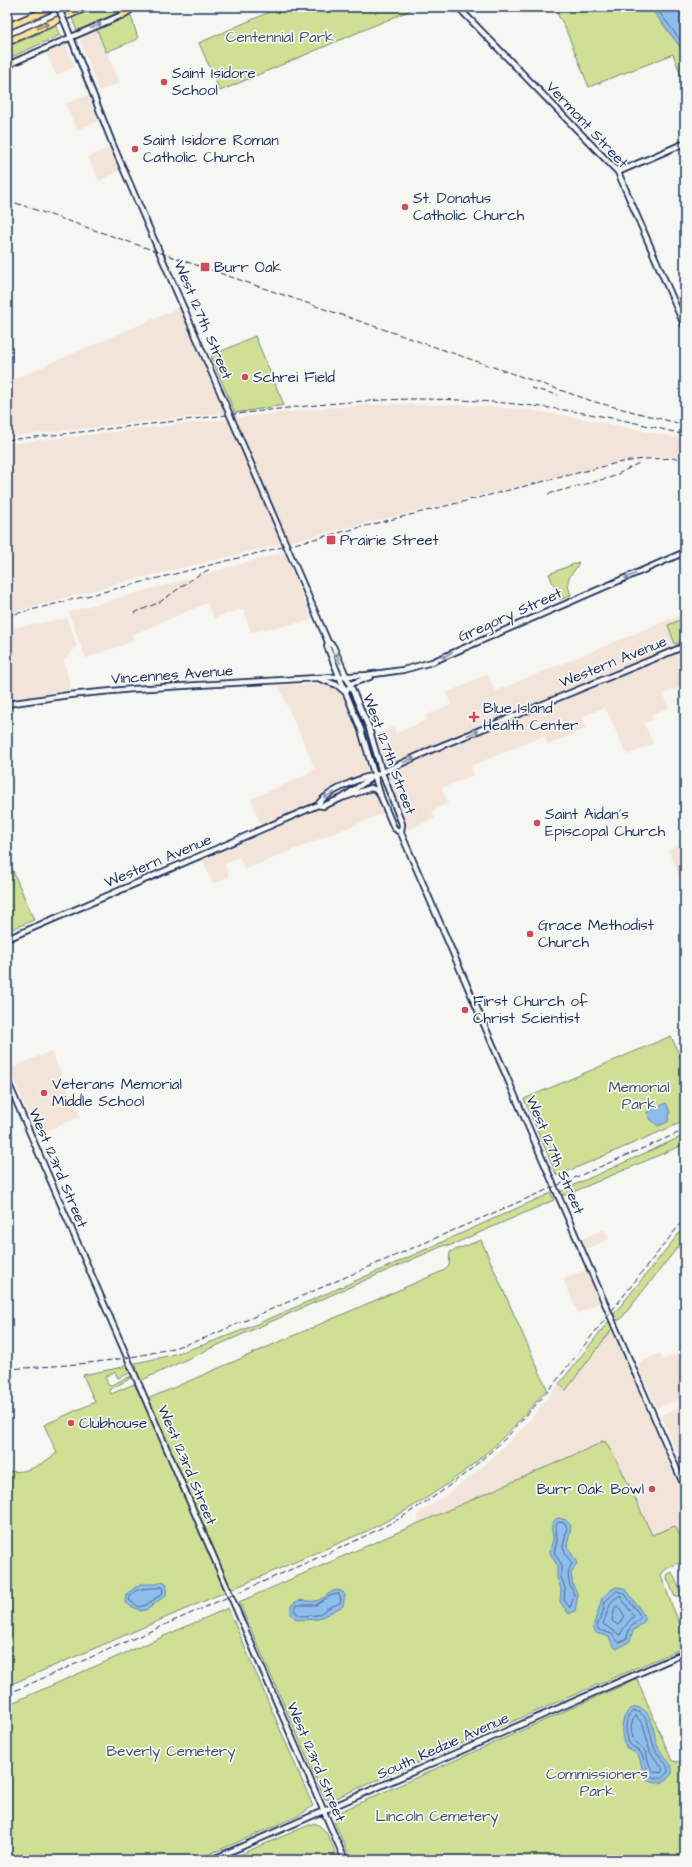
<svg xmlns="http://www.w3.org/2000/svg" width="692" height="1867" font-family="'Architects Daughter',sans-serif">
<rect width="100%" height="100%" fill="#f6f6f2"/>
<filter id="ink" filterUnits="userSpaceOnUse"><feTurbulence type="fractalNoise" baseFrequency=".025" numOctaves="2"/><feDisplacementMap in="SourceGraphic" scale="8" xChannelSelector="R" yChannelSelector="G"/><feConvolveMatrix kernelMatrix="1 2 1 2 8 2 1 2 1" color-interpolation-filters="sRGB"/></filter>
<g filter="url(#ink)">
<path fill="#f3e4d9" d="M97,30L120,83L99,91L80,40L81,37Z
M65,43L75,67L56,75L46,52Z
M87,95L98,121L77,130L65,104Z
M110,147L120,171L99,181L88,157Z
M179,308L224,413L7,437V382Z
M384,404L463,405L528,410L567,416L685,439V456L640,458L603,466L124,582L7,614V444L323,408Z
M284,552L311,617L310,621L251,632L243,609L214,618L207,603L132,635L134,641L86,658L68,612Z
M685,613V685L664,694L669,708L651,715L652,720L644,723L653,744L627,755L605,707L582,717L586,728L548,745L544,736L471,766L474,775L442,788L448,803L432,811L435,818L407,830L388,779L374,734L394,727L396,733L427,720L426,715L451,705L447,693L487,674L495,691Z
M67,618L77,646L64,660L71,690L7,699V629Z
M325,684L338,689L343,697L364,749L367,769L386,812L244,870L239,857L225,864L229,877L213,884L203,860L264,833L251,799L302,777L315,768L278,685Z
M685,843V889L668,850Z
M51,1051L80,1117L37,1135L9,1069Z
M604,1229L609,1239L586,1249L582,1239Z
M587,1269L600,1303L578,1313L563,1279Z
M612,1329L685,1500V1544L675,1527L652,1536L639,1506L616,1459L610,1451L606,1442L601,1441L602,1443L420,1524L416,1515L453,1490L487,1463L525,1426L559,1384L566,1389Z
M685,1350V1397L657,1408L637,1364L660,1353L663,1360Z
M685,1404V1471L661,1415Z"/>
<path fill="#cfe094" stroke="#758879" d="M98,7H130L77,31L72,18Z
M281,7H418L220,91L199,43Z
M553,7H650L685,53V86L673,54C645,66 617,75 589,87L564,25Z
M131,15L138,39L106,52L97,30Z
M56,26L60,35L7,59V47Z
M255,336L284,405L235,413L211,356Z
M579,562C573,577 563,575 571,595L560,600L549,574Z
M685,618V640L675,644L668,625Z
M7,857L34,920L7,931Z
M671,1036L685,1068V1121L557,1176L524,1099Z
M685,1135V1144L566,1195H562L561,1191Z
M551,1193L554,1200L449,1246L445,1245L209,1349L140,1381L135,1369L137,1368L135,1363C197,1352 255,1325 314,1299C393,1265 472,1228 551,1193Z
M685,1226V1238L620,1320H616L614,1314Z
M481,1240L547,1389C495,1453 441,1495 367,1531L7,1686V1471C28,1474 40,1465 57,1453L44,1425L95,1402L83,1375L123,1367V1365L127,1364L130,1373L118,1378L115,1372L105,1377L109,1386L131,1376V1378L109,1390L111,1394L134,1384L143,1401L445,1270L449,1266L450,1252Z
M609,1321L612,1329L566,1390L559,1384Z
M601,1441L606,1442C609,1449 613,1454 617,1461C630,1486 640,1510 652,1535L675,1526L685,1544V1560L666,1569L661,1575L671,1603L685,1636V1647L331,1800L325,1799L239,1602L601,1443Z
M672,1572L682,1595L675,1597L667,1578L668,1574Z
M228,1608L313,1806L298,1816L196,1860H7V1705Z
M637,1679L672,1761L685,1763V1860H351L334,1821L337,1813Z
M314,1823C329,1828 332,1847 338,1860H227Z"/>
<path fill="#8fbde9" stroke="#6184b1" d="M650,7H685V53Z
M666,1103L670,1112L668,1122L658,1126L650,1119L647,1112Z
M558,1518L566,1520L571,1526L567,1546L577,1563L571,1574L573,1585L578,1595L575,1611L569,1614L560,1602L561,1589L557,1578V1565L550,1553C550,1548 552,1544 553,1539C553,1531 548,1523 558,1518Z
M163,1581L167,1584L166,1595L148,1609L141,1611L125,1603L126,1594L140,1584H157Z
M616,1587L623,1588L628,1592L645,1617V1621L633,1631L630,1641L617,1649L613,1646L609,1637L596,1633L593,1627L602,1598L611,1590Z
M337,1590L343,1592L345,1595L343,1606L318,1619L297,1620L291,1614V1606C298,1597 305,1602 315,1601C323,1600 328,1592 337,1590Z
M636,1707C656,1710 652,1736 659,1749C664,1758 674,1763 672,1774L663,1782C638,1787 645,1764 637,1754C634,1751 629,1751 626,1747C619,1736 620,1710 636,1707Z"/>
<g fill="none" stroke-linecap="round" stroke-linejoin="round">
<path stroke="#496896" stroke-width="1" d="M655,7L685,46
M559,1522L564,1523L567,1527L563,1547L566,1555L572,1563C565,1576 569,1582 574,1595L570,1608L564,1600L565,1588L561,1577V1564L554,1552L557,1541L556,1526Z
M161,1587L163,1589L162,1594L146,1605L139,1607L129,1600C132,1585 150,1590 161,1587Z
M617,1591L625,1594L641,1617L629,1629L627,1638L619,1643L612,1634L599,1630L597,1626L603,1612L605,1602Z
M339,1594L341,1599L340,1603L328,1608L318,1615L300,1616L295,1612V1608L297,1605H316L330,1596Z
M620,1596L634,1616L625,1626L620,1635L603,1624C607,1615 609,1598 620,1596Z
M617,1606L625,1616L618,1625L612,1621L615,1608Z
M635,1711C652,1713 649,1740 656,1751C660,1758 669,1764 668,1772L662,1778C645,1781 647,1763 641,1753C638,1748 632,1748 629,1743C626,1733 622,1715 635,1711Z
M636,1716L643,1724L650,1752L663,1769L661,1773L653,1771C643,1756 652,1753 634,1741C631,1733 629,1722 636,1716Z"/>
<defs>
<path id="secondary" d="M458,7L618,172L685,327
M66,25L113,145L217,385
M12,63L122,15
M618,172L685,143
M290,554L328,642L327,646L361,730L381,797L394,828L401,833
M328,642L333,646L369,728L382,773L402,824L401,833L685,1488
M320,679L337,685L344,691
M345,692L353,683L370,677
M7,704L69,695L133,689L367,675L403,670L432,662L685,552
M345,797L371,788L376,790L379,794
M318,805C324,793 359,778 372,776
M7,939L318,805L323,806L342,798L374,776L431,750L685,646
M7,1080L345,1860
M211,1860L685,1653"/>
<path id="highway" d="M122,15L134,7
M7,27L54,7
M7,42L87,7
M7,64L12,63"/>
</defs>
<use href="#secondary" stroke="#1b2f5e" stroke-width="8"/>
<use href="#highway" stroke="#1b2f5e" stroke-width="9"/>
<use href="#secondary" stroke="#f6f6f2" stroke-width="4.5"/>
<use href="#highway" stroke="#fcde96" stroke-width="6"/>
<path stroke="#1b2f5e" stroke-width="1" stroke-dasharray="6 3" stroke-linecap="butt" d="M7,200L595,402L685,425
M531,388L558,395
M7,440C83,432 159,423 236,414C295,407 354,400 413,399C505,399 596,411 685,435
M548,494L612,477L641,462
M134,613L160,602L195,577L210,569
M7,616L617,463L643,459L685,458
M7,1369C75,1365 140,1361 205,1338L685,1130
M7,1694L349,1544L399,1519L438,1494L470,1470L507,1437L549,1390L685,1218"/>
<defs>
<path id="secondary-bridge" d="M58,7L66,25
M217,385L290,554"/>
</defs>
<use href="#secondary-bridge" stroke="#1b2f5e" stroke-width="8" stroke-linecap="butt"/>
<use href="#secondary-bridge" stroke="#f6f6f2" stroke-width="4.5"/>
</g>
<defs><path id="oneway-shaft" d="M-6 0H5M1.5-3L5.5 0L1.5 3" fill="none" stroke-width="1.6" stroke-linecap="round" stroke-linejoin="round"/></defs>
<use stroke="#8c867a" href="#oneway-shaft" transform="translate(43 26) rotate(-24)"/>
<g stroke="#8892a8">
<use href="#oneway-shaft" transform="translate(96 26) rotate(-23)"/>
<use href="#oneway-shaft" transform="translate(630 576) rotate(157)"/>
<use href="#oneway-shaft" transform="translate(447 655) rotate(156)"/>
<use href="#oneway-shaft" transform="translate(338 658) rotate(-113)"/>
<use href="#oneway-shaft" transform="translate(473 733) rotate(-22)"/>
<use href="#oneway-shaft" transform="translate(409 760) rotate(-24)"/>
<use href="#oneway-shaft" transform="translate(329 795) rotate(151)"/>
</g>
</g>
<g fill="#d1495b" stroke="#f6f6f2" stroke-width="1.5">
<circle cx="164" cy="82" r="4"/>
<circle cx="135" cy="149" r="4"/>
<circle cx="405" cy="207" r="4"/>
<rect x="200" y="262" width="10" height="10" rx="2"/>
<circle cx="245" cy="377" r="4"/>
<rect x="326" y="535" width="10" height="10" rx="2"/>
<path d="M472 711h4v4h4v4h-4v4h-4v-4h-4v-4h4z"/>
<circle cx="537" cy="823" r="4"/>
<circle cx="530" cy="934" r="4"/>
<circle cx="465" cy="1010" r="4"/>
<circle cx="44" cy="1093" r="4"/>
<circle cx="71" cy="1423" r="4"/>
<circle cx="652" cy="1489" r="4"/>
</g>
<g text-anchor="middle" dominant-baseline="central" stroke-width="3.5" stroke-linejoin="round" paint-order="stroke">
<g font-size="15" fill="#3f5269" stroke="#f6f6f2">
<text x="280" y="37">Centennial Park</text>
<text x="639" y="1087">Memorial<tspan x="639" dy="17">Park</tspan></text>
<text x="171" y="1751">Beverly Cemetery</text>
<text x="597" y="1774">Commissioners<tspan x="597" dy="17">Park</tspan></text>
<text x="437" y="1816">Lincoln Cemetery</text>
</g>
<g font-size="15" fill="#1b2f5e" stroke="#f6f6f2" text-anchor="start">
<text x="172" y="73">Saint Isidore<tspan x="172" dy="17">School</tspan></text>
<text x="143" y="140">Saint Isidore Roman<tspan x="143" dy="17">Catholic Church</tspan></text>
<text x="413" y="198">St. Donatus<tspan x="413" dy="17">Catholic Church</tspan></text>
<text x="214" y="267">Burr Oak</text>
<text x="253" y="377">Schrei Field</text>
<text x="340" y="540">Prairie Street</text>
<text x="483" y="708">Blue Island<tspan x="483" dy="17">Health Center</tspan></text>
<text x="545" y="814">Saint Aidan's<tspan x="545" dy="17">Episcopal Church</tspan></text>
<text x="538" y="925">Grace Methodist<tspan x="538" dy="17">Church</tspan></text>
<text x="473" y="1001">First Church of<tspan x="473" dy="17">Christ Scientist</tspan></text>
<text x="52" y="1084">Veterans Memorial<tspan x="52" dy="17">Middle School</tspan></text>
<text x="79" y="1423">Clubhouse</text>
<text x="644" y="1489" text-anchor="end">Burr Oak Bowl</text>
</g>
<g font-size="15" fill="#1b2f5e" stroke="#f6f6f2">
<text transform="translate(587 125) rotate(47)">Vermont Street</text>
<text transform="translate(203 320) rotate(67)">West 127th Street</text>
<text transform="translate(510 615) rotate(-24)">Gregory Street</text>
<text transform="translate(613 662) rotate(-22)">Western Avenue</text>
<text transform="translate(172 675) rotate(-4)">Vincennes Avenue</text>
<text transform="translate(389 754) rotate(70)">West 127th Street</text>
<text transform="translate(158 861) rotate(-23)">Western Avenue</text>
<text transform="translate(555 1155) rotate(67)">West 127th Street</text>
<text transform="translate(58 1168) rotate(67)">West 123rd Street</text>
<text transform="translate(187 1465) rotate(67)">West 123rd Street</text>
<text transform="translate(443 1746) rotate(-24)">South Kedzie Avenue</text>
<text transform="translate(316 1762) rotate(67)">West 123rd Street</text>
</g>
</g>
<rect width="692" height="1867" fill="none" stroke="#f6f6f2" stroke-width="24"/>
<rect x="12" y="12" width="668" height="1843" fill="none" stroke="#1b2f5e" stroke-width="1.5" filter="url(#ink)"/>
</svg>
